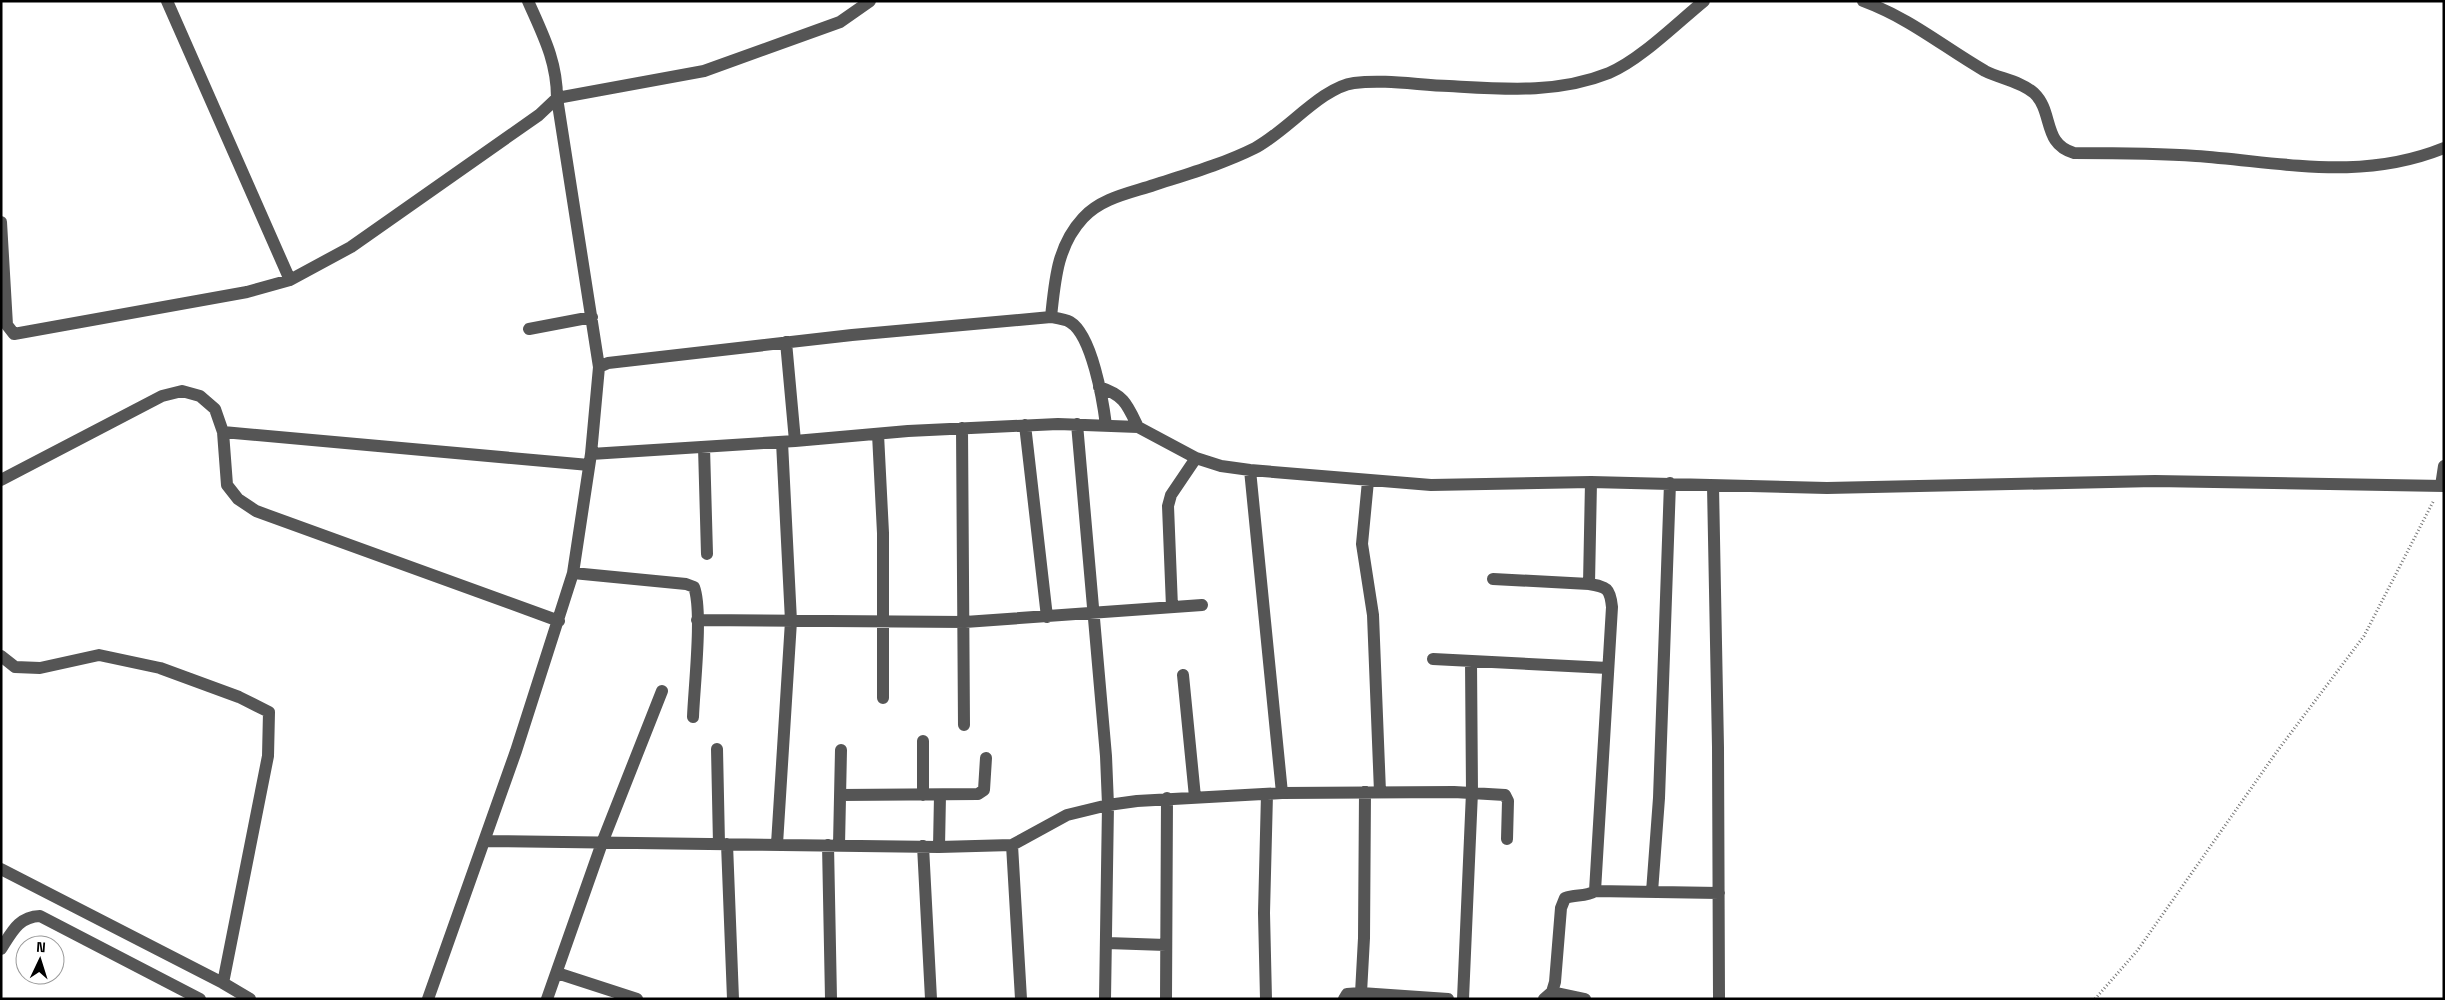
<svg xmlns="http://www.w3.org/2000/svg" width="2445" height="1000" font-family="'Space Grotesk',sans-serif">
<rect width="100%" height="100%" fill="#fff"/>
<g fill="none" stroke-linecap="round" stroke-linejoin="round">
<path stroke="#777" stroke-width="3" stroke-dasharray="1 2.5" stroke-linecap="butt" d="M2095,999L2137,951L2278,750L2364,636L2434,500"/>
<path stroke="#555" stroke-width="12" d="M167,1L290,280
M1863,1C1911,19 1942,46 1985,71C2001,79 2020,81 2034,93C2054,112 2042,144 2074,153C2115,153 2156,153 2196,156C2282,162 2360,182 2444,148
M1,222L7,325L14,334L247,292L290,280L351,247L539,115L557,98C557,61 543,35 528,1
M1051,317C1055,280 1057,246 1083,218C1101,198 1130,193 1154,185C1188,174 1223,164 1255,148C1286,132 1322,87 1354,83C1384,79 1418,85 1449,86C1503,89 1557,94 1609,73C1640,60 1677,23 1704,1
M529,329L592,317
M786,342L795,441
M599,367L557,98L704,71L840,22L870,1
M1099,387C1124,395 1127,404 1138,427
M1077,424L1106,756L1108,805L1105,999
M1025,425L1047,617
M962,428L964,725
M223,432L589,465
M878,434L883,533V698
M704,447L707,554
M591,454L795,441L908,431L1058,424L1138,427L1196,458L1221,466L1250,470L1431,485L1591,482L1827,488L2155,481L2444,486
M1250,470L1282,793
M1,480L162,396L182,391L200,396L215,409L223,432L227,485L238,499L256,511L559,621
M1368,481L1362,544L1373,615L1380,792
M1713,486L1718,747L1719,999
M2441,486L2444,466
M573,573L686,584L694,587C703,611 694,688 693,717
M1493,579L1589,584C1607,587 1610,588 1612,607L1595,891C1586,897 1575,894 1565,898L1561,908L1555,982L1552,992L1544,999
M1589,584L1591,482
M1172,607L1168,506L1171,495L1196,458
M697,620L965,622L1202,605
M1,656L15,667L40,668L99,655L160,668L239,697L269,712L268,756L223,983L1,869
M1433,659L1608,668
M1183,675L1195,797
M923,741V795
M717,749L719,844
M840,795L978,794L984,790L986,758
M485,841L939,847L1012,845L1067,815L1108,805L1137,801L1282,793L1454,792L1505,795L1508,801L1507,839
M727,844L733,999
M777,844L791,621L782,442
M828,845L831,999
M839,845L841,750
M1012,845L1021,999
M923,846L931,999
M939,847L940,795
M1595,891L1719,893
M1652,892L1659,798L1670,483
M1107,943L1166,945
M1,949C12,932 18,917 40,916L200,999
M557,973L637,999
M223,983L250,999
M1552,992L1585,999
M1361,993L1364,938L1365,792
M428,999L516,751L573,573L591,454L599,367L608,363L852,335L1051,317C1057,318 1065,319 1070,322C1092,335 1103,401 1106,425
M547,999L602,843L662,691
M1166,999L1167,798
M1266,999L1264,913L1267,794
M1344,999L1347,994L1361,993L1448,999
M1463,999L1472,792L1471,661"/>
</g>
<rect width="2445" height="1000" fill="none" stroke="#000000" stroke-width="5"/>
<g transform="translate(40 960) rotate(4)"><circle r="24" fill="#ffffff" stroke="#999999"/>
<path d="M0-4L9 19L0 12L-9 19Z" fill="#000000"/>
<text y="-8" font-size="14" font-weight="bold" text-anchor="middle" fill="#000000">N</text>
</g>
</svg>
